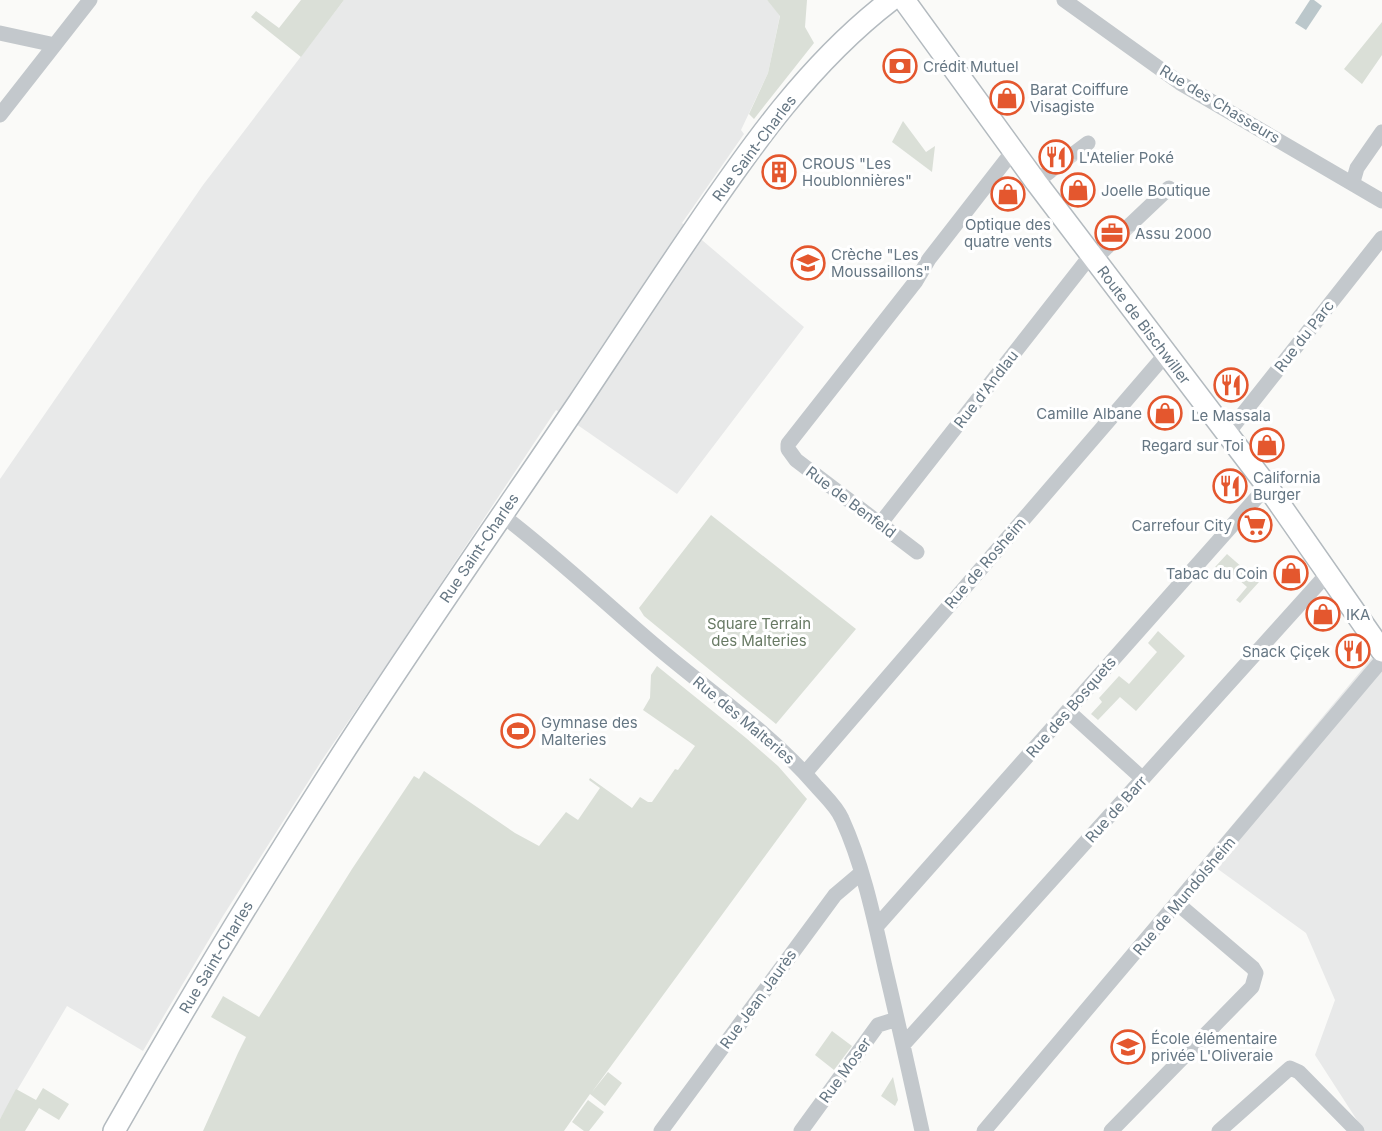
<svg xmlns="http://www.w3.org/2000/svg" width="1382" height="1131" font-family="Inter,sans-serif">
<rect width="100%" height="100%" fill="#fafaf8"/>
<path fill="#e8e9e9" d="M344,0H767L780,15L768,73L741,130L744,134L682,223L804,327L677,494L556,410L386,666L322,760L223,916L143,1051L67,1006L0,1119V479L203,185Z
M1375,654L1382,665V1131H1364L1315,1055L1335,1000L1306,933L1204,859Z"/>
<path fill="#dadfd7" d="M301,0H344L301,57L251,17L256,11L279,28Z
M767,0H807L805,27L814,43L754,119L749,114L768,73L780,16Z
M1382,22V55L1362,84L1344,69Z
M903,121L926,152L935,146L932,172L892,142Z
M711,515L856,629L776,724L644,616L639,608Z
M1227,554L1259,582L1240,603L1236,600L1247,587L1230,572L1226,576L1215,567Z
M1158,631L1185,656L1136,711L1120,697L1098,720L1091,714L1102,702L1099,698L1119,676L1129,684L1157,652L1148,643Z
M657,666L746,738L778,766L807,799L592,1092L608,1072L622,1083L605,1106L590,1094L564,1131H203L238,1053L246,1037L211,1017L222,998L223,996L259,1017L352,869L414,776L419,779L424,771L515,833L539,846L566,812L578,820L600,788L589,780L590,778L632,808L640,797L648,802H652L675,769L678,770L695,746L643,710L650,698L651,675Z
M832,1031L852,1046L834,1070L815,1055Z
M893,1077L898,1100L895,1106L881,1096Z
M43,1088L69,1104L59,1120L39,1108L25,1131H0V1119L16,1089L36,1100Z
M588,1100L604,1112L589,1131H584L572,1122Z"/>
<path fill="#bbc7cb" d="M1310,0H1314L1322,6L1306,30L1295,23Z"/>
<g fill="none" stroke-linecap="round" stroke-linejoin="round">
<path stroke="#d5d9db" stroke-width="15" stroke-dasharray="15 8" stroke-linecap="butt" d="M1049,172L1076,152
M1107,247L1131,224"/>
<defs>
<path id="secondary" d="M904,0L1036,182L1267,486L1382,651
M114,1131C183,1009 256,889 332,770C411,646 496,525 579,402C617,345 655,287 694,230C751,146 810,62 891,0"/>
</defs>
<use href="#secondary" stroke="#b3babf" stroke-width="24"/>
<path stroke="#c3c8cc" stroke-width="15" d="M1064,0L1180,83L1382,201
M0,33L55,45
M0,115L90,0
M1076,152L1088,143
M1036,182L1049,172
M1353,182L1357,168L1382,132
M1131,224L1169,188
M1095,259L1107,247
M1227,434L1382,238
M502,515C556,556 605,603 657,647C711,693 771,733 817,787C826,797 837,807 842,819C863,865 874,918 885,967C898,1022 910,1076 922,1131
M880,524L1091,255
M917,552L796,460L788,449V444L916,281L929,259L1013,151
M1068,711L1143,779
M805,773L1166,354
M876,927L1267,486
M903,1045L1328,573
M661,1131L835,895L861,873
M801,1131L878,1025L897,1019
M984,1131L1382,660
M1111,1131L1252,987L1256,973L1253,968L1178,904
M1219,1131L1290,1068L1299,1072L1357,1131"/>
<use href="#secondary" stroke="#fff" stroke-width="21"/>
</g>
<defs>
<symbol id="bank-ring" viewBox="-11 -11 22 22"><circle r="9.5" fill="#fff" stroke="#e4572e" stroke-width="1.5"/><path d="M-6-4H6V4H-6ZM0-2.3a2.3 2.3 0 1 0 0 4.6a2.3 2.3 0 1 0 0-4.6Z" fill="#e4572e"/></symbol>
<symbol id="shop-ring" viewBox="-11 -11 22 22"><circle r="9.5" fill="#fff" stroke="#e4572e" stroke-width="1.5"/><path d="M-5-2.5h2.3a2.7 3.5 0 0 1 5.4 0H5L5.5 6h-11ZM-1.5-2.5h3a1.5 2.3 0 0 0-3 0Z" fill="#e4572e"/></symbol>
<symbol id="restaurant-ring" viewBox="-11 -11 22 22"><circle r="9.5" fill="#fff" stroke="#e4572e" stroke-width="1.5"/><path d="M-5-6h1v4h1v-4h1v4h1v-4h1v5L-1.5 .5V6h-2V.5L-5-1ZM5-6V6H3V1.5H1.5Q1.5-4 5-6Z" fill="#e4572e"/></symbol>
<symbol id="building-ring" viewBox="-11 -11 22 22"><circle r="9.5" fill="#fff" stroke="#e4572e" stroke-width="1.5"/><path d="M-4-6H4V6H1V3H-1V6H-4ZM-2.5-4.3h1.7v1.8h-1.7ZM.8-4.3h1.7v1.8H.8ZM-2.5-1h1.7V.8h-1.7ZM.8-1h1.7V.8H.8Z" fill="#e4572e"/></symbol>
<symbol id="office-ring" viewBox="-11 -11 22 22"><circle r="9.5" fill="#fff" stroke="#e4572e" stroke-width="1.5"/><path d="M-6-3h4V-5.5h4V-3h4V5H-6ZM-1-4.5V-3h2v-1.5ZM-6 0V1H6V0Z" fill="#e4572e"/></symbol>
<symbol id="school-ring" viewBox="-11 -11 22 22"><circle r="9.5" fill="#fff" stroke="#e4572e" stroke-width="1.5"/><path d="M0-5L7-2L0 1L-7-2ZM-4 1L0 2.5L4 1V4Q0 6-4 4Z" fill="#e4572e"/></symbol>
<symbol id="supermarket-ring" viewBox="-11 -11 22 22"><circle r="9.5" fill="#fff" stroke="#e4572e" stroke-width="1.5"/><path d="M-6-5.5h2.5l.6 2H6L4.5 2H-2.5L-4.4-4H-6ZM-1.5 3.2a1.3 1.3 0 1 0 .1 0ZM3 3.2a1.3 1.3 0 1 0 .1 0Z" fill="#e4572e"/></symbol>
<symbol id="stadium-ring" viewBox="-11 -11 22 22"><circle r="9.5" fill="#fff" stroke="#e4572e" stroke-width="1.5"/><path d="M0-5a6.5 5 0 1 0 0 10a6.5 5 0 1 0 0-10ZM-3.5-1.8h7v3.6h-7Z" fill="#e4572e"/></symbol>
</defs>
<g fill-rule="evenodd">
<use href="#bank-ring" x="881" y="47" width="38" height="38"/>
<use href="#shop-ring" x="988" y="79" width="38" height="38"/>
<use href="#restaurant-ring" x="1037" y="138" width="38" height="38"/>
<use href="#building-ring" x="760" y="153" width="38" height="38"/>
<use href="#shop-ring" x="1059" y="171" width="38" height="38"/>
<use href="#shop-ring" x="989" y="175" width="38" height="38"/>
<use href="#office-ring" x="1093" y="214" width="38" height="38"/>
<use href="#school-ring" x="789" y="244" width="38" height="38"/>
<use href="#restaurant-ring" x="1212" y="366" width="38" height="38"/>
<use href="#shop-ring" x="1146" y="394" width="38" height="38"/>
<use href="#shop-ring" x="1248" y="426" width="38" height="38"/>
<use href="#restaurant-ring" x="1211" y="467" width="38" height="38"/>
<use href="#supermarket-ring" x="1236" y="506" width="38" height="38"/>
<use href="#shop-ring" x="1272" y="554" width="38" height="38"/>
<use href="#shop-ring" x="1304" y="595" width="38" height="38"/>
<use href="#restaurant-ring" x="1334" y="632" width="38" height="38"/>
<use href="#stadium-ring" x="499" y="712" width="38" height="38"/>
<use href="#school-ring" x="1109" y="1028" width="38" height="38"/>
</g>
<g text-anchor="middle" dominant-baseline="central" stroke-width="6" stroke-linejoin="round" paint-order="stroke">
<g font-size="15" fill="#657683" stroke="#fff" text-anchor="start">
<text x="923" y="66">Crédit Mutuel</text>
<text x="1030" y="89">Barat Coiffure<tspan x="1030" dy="17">Visagiste</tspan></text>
<text x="1079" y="157">L'Atelier Poké</text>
<text x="802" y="163">CROUS "Les<tspan x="802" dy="17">Houblonnières"</tspan></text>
<text x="1101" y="190">Joelle Boutique</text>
<text x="1008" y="224" text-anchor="middle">Optique des<tspan x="1008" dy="17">quatre vents</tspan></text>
<text x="1135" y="233">Assu 2000</text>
<text x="831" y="254">Crèche "Les<tspan x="831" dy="17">Moussaillons"</tspan></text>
<text x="1142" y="413" text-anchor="end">Camille Albane</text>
<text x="1231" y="415" text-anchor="middle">Le Massala</text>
<text x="1244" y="445" text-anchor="end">Regard sur Toi</text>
<text x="1253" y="477">California<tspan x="1253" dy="17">Burger</tspan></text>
<text x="1232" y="525" text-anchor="end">Carrefour City</text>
<text x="1268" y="573" text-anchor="end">Tabac du Coin</text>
<text x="1346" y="614">IKA</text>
<text x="1330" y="651" text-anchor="end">Snack Çiçek</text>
<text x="541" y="722">Gymnase des<tspan x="541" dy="17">Malteries</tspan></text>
<text x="1151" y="1038">École élémentaire<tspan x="1151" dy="17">privée L'Oliveraie</tspan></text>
</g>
<g font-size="15" fill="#657683" stroke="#fff">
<text transform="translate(1220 104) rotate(31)">Rue des Chasseurs</text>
<text transform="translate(754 148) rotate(-53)">Rue Saint-Charles</text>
<text transform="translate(1144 325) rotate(53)">Route de Bischwiller</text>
<text transform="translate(1304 336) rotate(-52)">Rue du Parc</text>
<text transform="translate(986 389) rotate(-52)">Rue d'Andlau</text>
<text transform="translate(851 502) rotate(37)">Rue de Benfeld</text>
<text transform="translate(479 548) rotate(-56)">Rue Saint-Charles</text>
<text transform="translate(985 563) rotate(-49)">Rue de Rosheim</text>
<text transform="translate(1071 707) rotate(-49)">Rue des Bosquets</text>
<text transform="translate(744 720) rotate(40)">Rue des Malteries</text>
<text transform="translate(1116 809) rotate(-48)">Rue de Barr</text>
<text transform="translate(1184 896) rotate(-50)">Rue de Mundolsheim</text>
<text transform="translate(216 957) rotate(-59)">Rue Saint-Charles</text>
<text transform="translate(758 999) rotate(-54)">Rue Jean Jaurès</text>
<text transform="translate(845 1070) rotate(-54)">Rue Moser</text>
</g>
<g font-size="15" fill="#687a64" stroke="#fff">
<text x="759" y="623">Square Terrain<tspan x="759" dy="17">des Malteries</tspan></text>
</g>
</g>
</svg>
